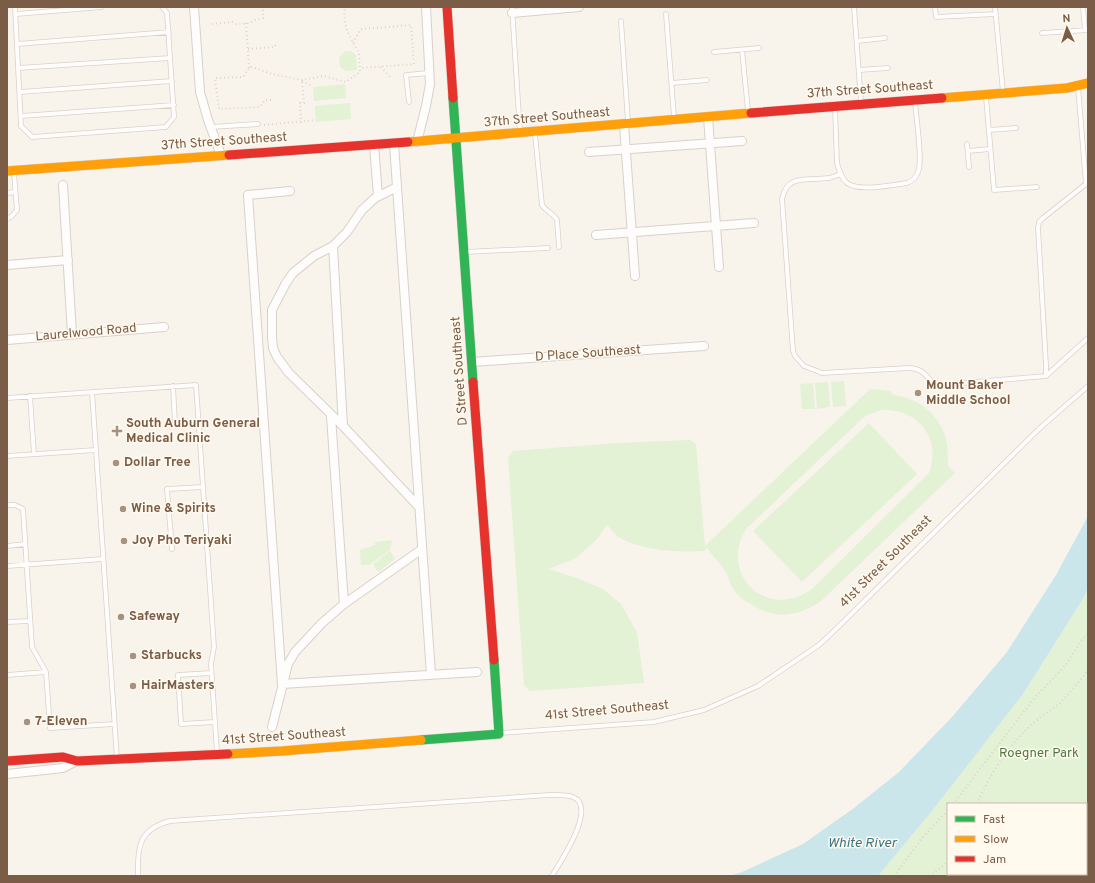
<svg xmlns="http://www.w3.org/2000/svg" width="1095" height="883" font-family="Overpass,sans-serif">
<rect width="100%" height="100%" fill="#f8f4ec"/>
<path fill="#e3f1d5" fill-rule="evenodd" d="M345,51H351L356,55L357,70L346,71L340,67L339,57Z
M345,84L346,98L314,101L313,87Z
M350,103L351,119L316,122L315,106Z
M844,381L846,406L833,407L831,382Z
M828,382L830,407L817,409L815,383Z
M813,383L815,409H802L800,384Z
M870,389L890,391L893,395C918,398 939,413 946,439C948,447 948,457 948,466L955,473L820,602C796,617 774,620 751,604C746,602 741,599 738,595C731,588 730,580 725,571C720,563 712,555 706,547L705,551C676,552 647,552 620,538C615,535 611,529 607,525L596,540L576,558L549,569L579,579L603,589L621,604L637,632L644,683L530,691L524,685L508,458L513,451L617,443L690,440L696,444L705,546ZM881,410C918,408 942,438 929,473L813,588C769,622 718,576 746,529L865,416Z
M869,423L917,474L802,582L753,531Z
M392,540L390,550L369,565H361L360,550L375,545V542Z
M390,551L395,559L378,572L373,564Z
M1088,588V876H878L932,811L1023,694L1083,599ZM948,804H1086V874H948Z"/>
<path fill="#cae6eb" d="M1088,516V588L1083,599L1023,694L932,811L878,876H730L742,872L803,844L854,808L899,772L952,717L1007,652L1056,575Z"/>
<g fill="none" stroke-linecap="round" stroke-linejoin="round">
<defs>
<path id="lane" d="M15,7L21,126L32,137L166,127L174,117L167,13L162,7
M512,7L520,133
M854,7L861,102
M935,7L936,17L996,14
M995,7L1003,92
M1083,7L1085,30
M16,14L102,7
M666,14L674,117
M621,21L628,122
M1042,33L1088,30
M857,41L885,38
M17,44L169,32
M742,50L748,111
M714,52L759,48
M18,68L170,58
M859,70L888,68
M672,83L707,80
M1078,87L1086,184
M20,92L172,81
M986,97L994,190L1037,187
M409,102L406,75L429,73
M835,108L837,163C839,170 841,178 847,183C859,192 893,185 907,183C912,181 916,178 918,172C923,162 916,116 915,102
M21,116L174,105
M211,127L258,124
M989,130L1016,128
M535,134L542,205C546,211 554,214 557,220L559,247
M967,144L969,167
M968,151L990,149
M841,174C837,175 833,177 829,178C809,181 787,173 782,199L793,351L795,356L804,366L822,373L909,368C928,369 925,381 940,385L1046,376L1088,338
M7,193L15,192
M7,219L12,216L17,210L14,173
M465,252L548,248
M1046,376V365L1038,228L1039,222L1043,218L1086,184
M173,386L175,424L198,423
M92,392L117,759
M30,396L34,454
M7,398L196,385L214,647L211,664L217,752
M7,456L96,450
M7,505H15L23,509L32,647L46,672L50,728L114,724
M7,546L25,544
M172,549L167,489L203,487
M7,566L103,559
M7,622L30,621
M211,673L178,675L181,724L215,722
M7,675L46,672
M501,733L654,722L704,710L758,686L819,645L834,631L1040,428L1088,386
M138,876C137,847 139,829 170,821L549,795C556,795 566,794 573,797C598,807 560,862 552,876"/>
<path id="street" d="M194,7L200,92L208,120L221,155
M512,13L579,7
M708,117L719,267
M624,125L635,276
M417,142L426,106L430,84L426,7
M394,144L431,674
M374,145L378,196
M589,152L742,141
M63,185L72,334
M397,187L375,198L362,210L347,232L333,246L314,256L293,273L286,283L272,310V336L273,348L277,357L289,373L343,426L419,507
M290,191L248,195L282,684L477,672
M596,235L754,223
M333,246L343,426
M7,265L68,260
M7,340L164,327
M472,362L704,346
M331,416L344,604
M272,727L288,664L295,652L322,623L344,604L422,549
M7,774L63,768L77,761"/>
<path id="fast" d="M453,98L473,382
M421,740L499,734L494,660"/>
<path id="slow" d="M942,98L1067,88L1088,83
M408,142L751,113
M7,171L229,155
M228,754L282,751L421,740"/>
<path id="jam" d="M447,7L453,98
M751,113L942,98
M229,155L408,142
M473,382L494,660
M7,761L63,757L77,761L228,754"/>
</defs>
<use href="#lane" stroke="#d8d1ca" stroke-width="5.5"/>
<use href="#street" stroke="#d8d1ca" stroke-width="10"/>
<use href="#fast" stroke="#d8d1c7" stroke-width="10"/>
<use href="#slow" stroke="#d8d1c7" stroke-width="10"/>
<use href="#jam" stroke="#d8d1c7" stroke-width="10"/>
<path stroke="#dcd4cd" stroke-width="2" stroke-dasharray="1 3" stroke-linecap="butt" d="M246,23L249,67L250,68
M212,24L232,22L236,24L250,23L255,20L263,18V7
M353,43L360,30L362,29L411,25L414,64L360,68
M248,49L275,47V44
M381,67L391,78
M302,81L312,86
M271,100H265L260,107L219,109L215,78L243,77L249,68L252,67L272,74L301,80L324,76L346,82L360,72L359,53L347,31L344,15L345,7
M301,123L300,103H304L302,81
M264,125L316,120
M953,804L1036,696L1065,666L1081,641L1088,634
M977,804C989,776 1006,749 1028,728C1038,718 1050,711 1060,703C1070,693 1080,681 1088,670
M894,876L923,837L948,810
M929,876L941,868L948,861"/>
<use href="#lane" stroke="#fefdfc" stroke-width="4"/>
<use href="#street" stroke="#fefdfc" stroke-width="8"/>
<use href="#fast" stroke="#30b455" stroke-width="9"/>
<use href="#slow" stroke="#ff9f0a" stroke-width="9"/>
<use href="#jam" stroke="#e5322d" stroke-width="9"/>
</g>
<g fill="#a79281" stroke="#fff9ee" stroke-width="1.5">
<circle cx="918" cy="393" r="4"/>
<path d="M115 425h4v4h4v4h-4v4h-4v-4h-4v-4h4z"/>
<circle cx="116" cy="463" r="4"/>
<circle cx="123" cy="509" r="4"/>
<circle cx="124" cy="541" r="4"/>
<circle cx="121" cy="617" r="4"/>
<circle cx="133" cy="656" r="4"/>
<circle cx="133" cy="686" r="4"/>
<circle cx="27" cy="722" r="4"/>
</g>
<g text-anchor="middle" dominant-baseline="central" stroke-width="3" stroke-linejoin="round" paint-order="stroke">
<g font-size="13" fill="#7b5d47" stroke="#fff9ee">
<text transform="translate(870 90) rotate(-4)">37th Street Southeast</text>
<text transform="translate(547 118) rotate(-5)">37th Street Southeast</text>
<text transform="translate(224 142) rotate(-4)">37th Street Southeast</text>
<text transform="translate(86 333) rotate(-5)">Laurelwood Road</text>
<text transform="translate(588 354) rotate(-4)">D Place Southeast</text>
<text transform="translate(460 371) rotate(-94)">D Street Southeast</text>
<text transform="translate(886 562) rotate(-45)">41st Street Southeast</text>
<text transform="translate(607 711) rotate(-5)">41st Street Southeast</text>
<text transform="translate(284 737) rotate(-4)">41st Street Southeast</text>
</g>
<g font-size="13" font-weight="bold" fill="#7b5d47" stroke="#fff9ee" text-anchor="start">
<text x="926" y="386">Mount Baker<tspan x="926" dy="15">Middle School</tspan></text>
<text x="126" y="424">South Auburn General<tspan x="126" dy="15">Medical Clinic</tspan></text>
<text x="124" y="463">Dollar Tree</text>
<text x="131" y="509">Wine &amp; Spirits</text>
<text x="132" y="541">Joy Pho Teriyaki</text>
<text x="129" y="617">Safeway</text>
<text x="141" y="656">Starbucks</text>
<text x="141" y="686">HairMasters</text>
<text x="35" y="722">7-Eleven</text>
</g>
<g font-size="13" fill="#4a7c3b" stroke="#fff9ee">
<text x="1039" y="754">Roegner Park</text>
</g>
<g font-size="14" font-style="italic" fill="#3b7789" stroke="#fff9ee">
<text x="862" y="843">White River</text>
</g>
</g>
<rect width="1095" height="883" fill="none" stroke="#7b5d47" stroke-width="16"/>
<rect x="947" y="803" width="140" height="72" fill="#fff9ee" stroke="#cabbab"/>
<rect x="955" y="816" width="20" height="6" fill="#30b455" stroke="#cabbab"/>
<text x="983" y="823" font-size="12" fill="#7b5d47">Fast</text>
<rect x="955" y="836" width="20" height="6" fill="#ff9f0a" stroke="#cabbab"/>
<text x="983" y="843" font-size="12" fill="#7b5d47">Slow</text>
<rect x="955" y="856" width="20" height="6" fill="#e5322d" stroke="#cabbab"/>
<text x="983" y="863" font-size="12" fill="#7b5d47">Jam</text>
<g transform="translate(1067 28) rotate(356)" stroke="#fff9ee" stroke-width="3" paint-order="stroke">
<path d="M0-3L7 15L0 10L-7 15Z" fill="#7b5d47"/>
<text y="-6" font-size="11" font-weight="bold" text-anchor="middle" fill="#7b5d47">N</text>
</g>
</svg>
